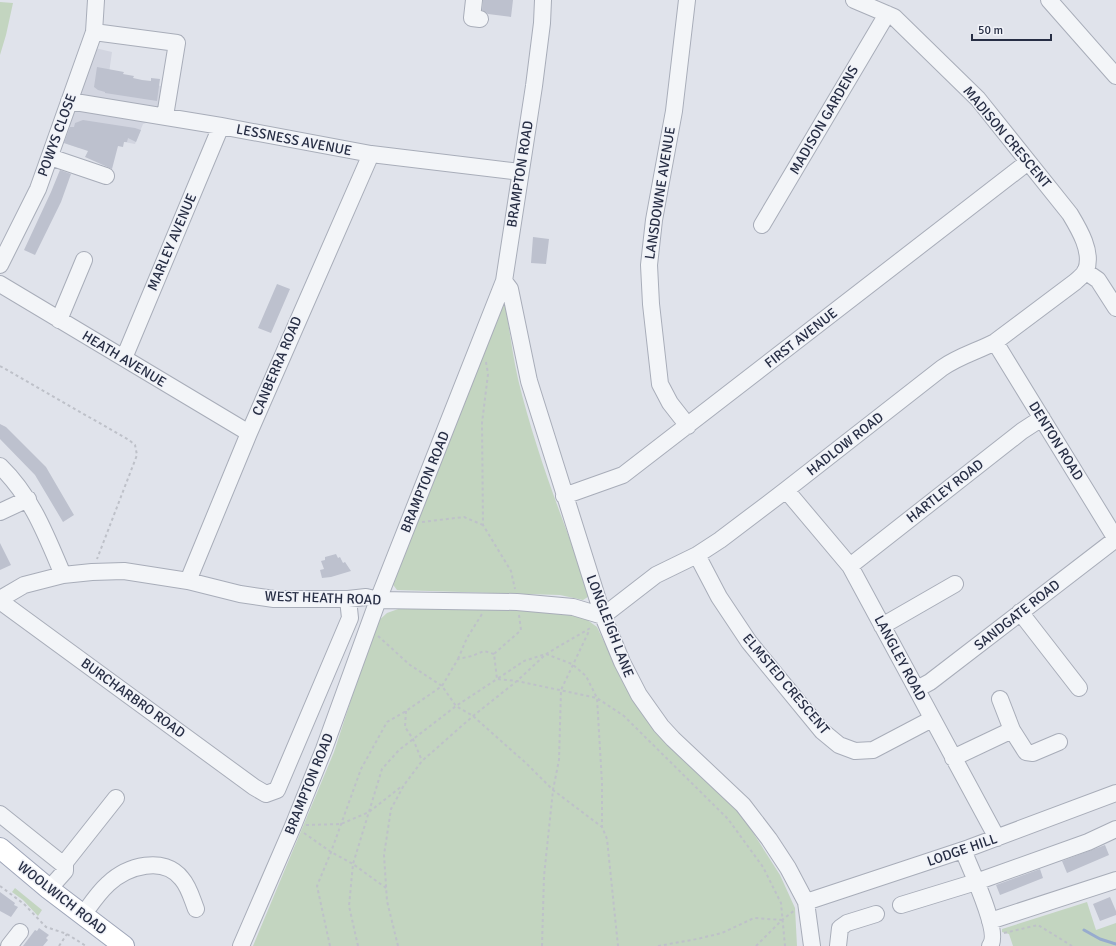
<svg xmlns="http://www.w3.org/2000/svg" width="1116" height="946" font-family="Signika,sans-serif">
<rect width="100%" height="100%" fill="#e0e3eb"/>
<path fill="#d2d5e0" d="M95,48L112,52L108,80L170,87L165,116L143,124L135,144L86,135L79,148L61,142Z"/>
<path fill="#c3d5c0" d="M0,2L13,3L6,35L0,55Z
M504,298C509,325 512,352 518,379C536,453 564,524 591,595L583,600L560,595L397,590L391,582Z
M401,608H542L562,611L586,619L597,627L610,654L629,691L745,820L780,875L795,908L797,946H253L334,752L376,623L387,613Z
M15,888L42,910L38,916L23,900L12,892Z
M1087,902L1096,930L1116,923V946H1013L1009,934L1002,932V929Z"/>
<g fill="none" stroke-linecap="round" stroke-linejoin="round">
<path stroke="#97abce" stroke-width="3" d="M1084,930L1100,939L1116,944"/>
</g>
<path fill="#bdc1ce" d="M483,0H513L511,17L488,14L482,10Z
M97,67L124,72L123,74L134,76L133,78L142,80L151,81V78L160,79L157,101L105,93V92L98,90L94,87Z
M83,120L135,128L141,130L136,142L128,138L127,142H124L123,147L118,146L112,169L85,157L88,151L64,143L70,127H74L75,123Z
M60,170L71,174L61,202L35,255L24,250L51,192Z
M533,237L549,239L546,264L531,263Z
M277,284L290,289L271,333L258,328Z
M0,424L6,427L46,467L74,515L63,522L35,475L0,439Z
M0,543L11,565L0,570Z
M336,554L338,558L340,557L343,563L345,562L351,571L331,577L322,578L320,570L324,569L321,561L325,560V557Z
M1105,845L1109,855L1067,873L1062,861Z
M1040,869L1043,878L1000,895L996,885Z
M0,892L15,903L14,905L18,907L11,917L0,911Z
M1110,897L1116,911V915L1100,921L1093,904Z
M39,928L49,935L46,938L48,940L43,946H23L35,930L37,931Z"/>
<g fill="none" stroke-linecap="round" stroke-linejoin="round">
<defs>
<path id="minor" d="M474,0L472,18L480,19
M687,0L674,111L654,220L649,265L651,304L660,384L670,403L688,426
M1049,0L1116,76
M94,32L177,43L165,116
M69,101L221,126L371,154L520,172
M50,157L106,176
M762,225L887,14
M0,265L38,189L94,32L96,0
M1085,271L1098,280L1116,308
M504,281L510,289L529,381L603,616L622,662L639,695L661,726L673,739L743,805L769,839L788,868L806,902L812,946
M0,284L249,433
M59,320L84,260
M995,342L1116,539
M124,358L221,126
M0,466C32,497 46,535 63,575
M786,490L850,566L997,838
M564,496L623,475L1028,162
M0,512L28,499
M697,555L719,597L749,642L822,731L839,745L855,751L873,750L932,719
M850,566L1022,431L1042,418
M188,581L249,433L371,154
M0,599L24,585L63,575L92,572L124,571L188,581L240,594L274,599H348L366,597L378,600L517,602L573,607L603,616
M0,601L254,787L266,794L277,790L350,618L348,599
M1020,612L1079,688
M603,616L656,575L697,555L720,540L786,490L942,368C959,356 978,351 995,342L1075,282C1079,278 1084,275 1086,270C1093,252 1079,229 1070,214L978,99L894,17L854,0
M882,626L955,584
M917,689L930,682L1116,539
M1000,699L1012,730L1026,752L1033,753L1059,742
M953,758L1012,730
M0,814L65,866V871L49,889
M963,850C970,868 1001,932 990,946
M63,865L116,798
M806,902L969,848L1116,793
M901,905L976,882L1088,842L1116,829
M83,915C91,904 98,893 108,884C127,866 164,855 182,879C189,887 192,899 196,909
M990,921L1116,880
M9,946L20,932
M241,946L293,826L324,749L378,600L504,281L534,86L542,23L543,0
M838,946L840,928L847,923L876,914"/>
<path id="major" d="M0,848L49,889L124,946"/>
</defs>
<use href="#minor" stroke="#a8adb9" stroke-width="18"/>
<use href="#major" stroke="#9ea5b8" stroke-width="22"/>
<path stroke="#bec1c9" stroke-width="2" stroke-dasharray="3 3" stroke-linecap="butt" d="M486,362L488,374L482,423L483,525L511,571L515,589
M0,366L129,440L135,445L137,455L97,559
M422,522L464,517L483,525
M519,615L521,630L494,654L497,679L524,661L546,654L572,664L586,676L597,698L602,783V827L607,839L618,946
M378,636L410,665L442,686L456,706L473,716L527,764L553,790L602,827
M458,659L467,638L482,614
M406,711L405,727L413,739L422,761
M306,825L341,824L369,812L402,786
M304,833L331,852L353,864L386,888
M0,886L24,904L46,927L67,934L86,946
M1004,933L1038,925L1072,946
M59,946L67,934
M330,946L317,886L331,852L361,769L387,722L406,711L442,686L458,659L472,656L484,651L494,654
M358,946L349,906L353,864L382,769L399,750L456,706L497,679L517,681L597,698L624,716L728,819L763,867L781,903L785,946
M398,946L387,901L384,855L391,809L404,785L422,761L473,716L517,681L546,654L592,627
M542,946L544,876L553,790L559,760L561,690L589,631
M658,946L697,939L722,933L754,918L782,920
M756,946L782,920L795,910"/>
<use href="#minor" stroke="#f3f5f8" stroke-width="16"/>
<use href="#major" stroke="#fff" stroke-width="20"/>
</g>
<g text-anchor="middle" dominant-baseline="central" stroke-width="3" stroke-linejoin="round" paint-order="stroke">
<g font-size="14" fill="#272e44" stroke="#f0f2f8">
<text transform="translate(824 120) rotate(-60)">MADISON GARDENS</text>
<text transform="translate(57 135) rotate(-70)">POWYS CLOSE</text>
<text transform="translate(1007 137) rotate(50)">MADISON CRESCENT</text>
<text transform="translate(294 140) rotate(11)">LESSNESS AVENUE</text>
<text transform="translate(520 174) rotate(-81)">BRAMPTON ROAD</text>
<text transform="translate(660 193) rotate(-81)">LANSDOWNE AVENUE</text>
<text transform="translate(172 242) rotate(-67)">MARLEY AVENUE</text>
<text transform="translate(801 338) rotate(-38)">FIRST AVENUE</text>
<text transform="translate(124 359) rotate(31)">HEATH AVENUE</text>
<text transform="translate(277 366) rotate(-67)">CANBERRA ROAD</text>
<text transform="translate(1056 441) rotate(58)">DENTON ROAD</text>
<text transform="translate(845 444) rotate(-38)">HADLOW ROAD</text>
<text transform="translate(425 482) rotate(-68)">BRAMPTON ROAD</text>
<text transform="translate(945 491) rotate(-38)">HARTLEY ROAD</text>
<text transform="translate(323 598) rotate(2)">WEST HEATH ROAD</text>
<text transform="translate(1017 615) rotate(-38)">SANDGATE ROAD</text>
<text transform="translate(610 626) rotate(69)">LONGLEIGH LANE</text>
<text transform="translate(900 658) rotate(62)">LANGLEY ROAD</text>
<text transform="translate(786 684) rotate(50)">ELMSTED CRESCENT</text>
<text transform="translate(133 698) rotate(36)">BURCHARBRO ROAD</text>
<text transform="translate(309 784) rotate(-68)">BRAMPTON ROAD</text>
<text transform="translate(962 850) rotate(-19)">LODGE HILL</text>
<text transform="translate(62 898) rotate(38)">WOOLWICH ROAD</text>
</g>
</g>
<path d="M972 34v6h79v-6" fill="none" stroke="#272e44" stroke-width="2"/>
<text x="978" y="34" font-size="12" fill="#272e44" stroke="#f0f2f8" stroke-width="3" paint-order="stroke">50 m</text>
</svg>
